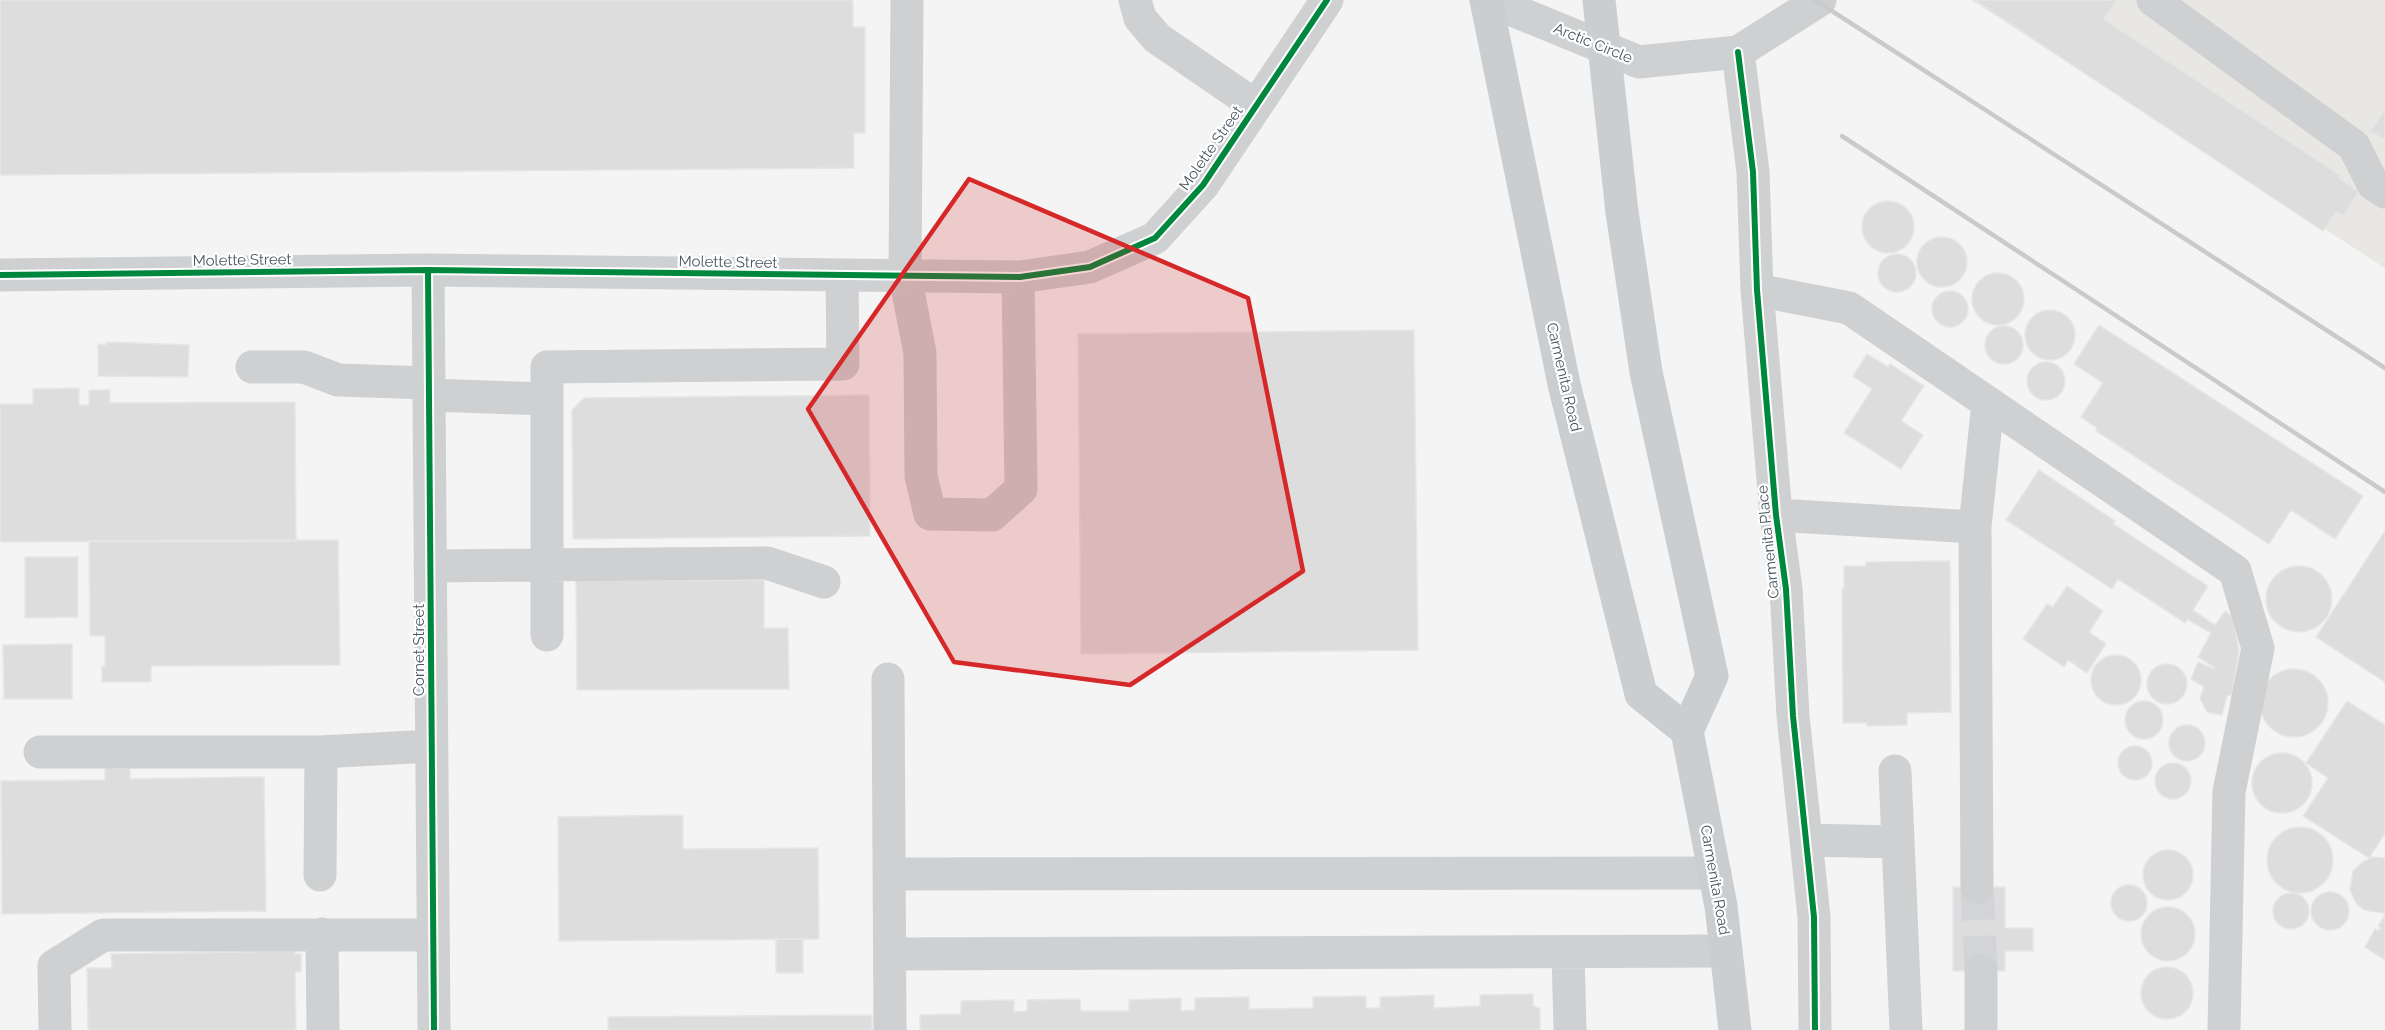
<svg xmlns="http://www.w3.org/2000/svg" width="2385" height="1030" font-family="Raleway,sans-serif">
<rect width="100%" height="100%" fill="#f4f4f4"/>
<path fill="#e8e7e3" d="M1971,0H2385V268Z"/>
<path fill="#ddddde" stroke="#e5e6e7" stroke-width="1.5" d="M0,0H853V27H865V133H854V168L0,175Z
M1974,0H2117L2104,19L2340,175L2339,178L2359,192L2343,216L2336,212L2323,231Z
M2385,109V138L2384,140L2370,131Z
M1862 227a26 26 0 1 1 52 0a26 26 0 1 1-52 0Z
M1917 262a25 25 0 1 1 50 0a25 25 0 1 1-50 0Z
M1878 273a19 19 0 1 1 38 0a19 19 0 1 1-38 0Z
M1972 299a26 26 0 1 1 52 0a26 26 0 1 1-52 0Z
M1932 309a18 18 0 1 1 36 0a18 18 0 1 1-36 0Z
M2025 335a25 25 0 1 1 50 0a25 25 0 1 1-50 0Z
M2099,325L2363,496L2335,539L2291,510L2269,544L2096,431L2097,428L2081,417L2103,383L2074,364Z
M1985 345a19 19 0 1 1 38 0a19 19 0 1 1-38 0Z
M1414,330L1418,650L1081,654L1078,334Z
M106,342L189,345L188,377L98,376V344L106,345Z
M1867,354L1888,367L1890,364L1924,386L1901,421L1923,435L1901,469L1844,433L1872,389L1853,376Z
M2027 381a19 19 0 1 1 38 0a19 19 0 1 1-38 0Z
M79,388V405H89V390H110V403L295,402L296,541L0,542V404H33V389Z
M869,395L870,536L573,539L572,410L584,398Z
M2039,470L2115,521L2113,524L2208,586L2193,610L2215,625L2225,611L2233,618L2239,651L2232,694L2227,696L2222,715L2207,712L2200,698L2204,687L2191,679L2198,662L2214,669V667L2198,657L2211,633L2187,619L2185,623L2118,579L2112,589L2006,520Z
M2385,531V682L2316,637Z
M338,540L340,665L151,666V682H102V666H105V636H90L89,541Z
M25,557H78V617L25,618Z
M1950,561L1951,712L1907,713V725L1867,726V723H1843L1842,589H1844V566H1866V562Z
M2266 599a33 33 0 1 1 66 0a33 33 0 1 1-66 0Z
M576,580H764V628H788L789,689L577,690Z
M2067,586L2103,611L2089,632L2106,644L2087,673L2068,660L2064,667L2023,639L2047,604L2053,607Z
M72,644V699H4L3,645Z
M2091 680a25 25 0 1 1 50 0a25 25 0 1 1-50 0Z
M2147 684a20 20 0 1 1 40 0a20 20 0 1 1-40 0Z
M2260 703a34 34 0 1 1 68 0a34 34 0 1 1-68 0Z
M2347,701L2385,725V833L2369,858L2303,816L2328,778L2306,763Z
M2125 720a19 19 0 1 1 38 0a19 19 0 1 1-38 0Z
M2169 743a18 18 0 1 1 36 0a18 18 0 1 1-36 0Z
M2118 763a17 17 0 1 1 34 0a17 17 0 1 1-34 0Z
M2252 783a30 30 0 1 1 60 0a30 30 0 1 1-60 0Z
M2155 781a18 18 0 1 1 36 0a18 18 0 1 1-36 0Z
M105,768H130V779L264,777L266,911L2,914L1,781L105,780Z
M683,815V849L818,848L819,939L559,941L558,817Z
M2267 860a33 33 0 1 1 66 0a33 33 0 1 1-66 0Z
M2143 875a25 25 0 1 1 50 0a25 25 0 1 1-50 0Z
M2373,857L2385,858V912L2383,913L2364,910L2356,903L2350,890L2353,871L2364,861Z
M2111 903a18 18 0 1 1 36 0a18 18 0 1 1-36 0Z
M1953,887H2005V928H2033V951H2005V971H1953Z
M2311 911a19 19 0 1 1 38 0a19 19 0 1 1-38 0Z
M2273 911a18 18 0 1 1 36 0a18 18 0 1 1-36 0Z
M2141 934a27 27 0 1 1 54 0a27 27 0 1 1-54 0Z
M2385,915V960L2365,947L2375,929L2378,931L2381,928L2378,926Z
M776,939H803V973H776Z
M295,951V954H301V972H295L296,1030H88L87,968H112L111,954Z
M2141 993a26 26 0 1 1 52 0a26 26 0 1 1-52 0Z
M1533,994V1006L1540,1008V1030H920V1015L961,1014V1001L1014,1000V1012L1027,1011V1000L1080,999L1081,1011H1129V1000L1181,998V1011L1195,1010V998L1249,997V1009L1313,1008V997L1366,996V1008H1380V997L1434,995V1008L1480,1006V995Z
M872,1015V1030H608V1017Z"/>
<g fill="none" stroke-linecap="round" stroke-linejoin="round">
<path stroke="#d2d4d7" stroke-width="33" stroke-dasharray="33 16" stroke-linecap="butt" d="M1977,887L1981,971"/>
<path stroke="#ced0d2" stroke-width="33" d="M907,0L905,276L920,353L921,476L930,514L992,515L1021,489L1018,277
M1135,0L1140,18L1157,38L1256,106
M1488,0L1639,62L1738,52L1820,0
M2153,0L2354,146L2373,184L2385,192
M1738,52L1753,172L1757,290L1776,515L1786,589L1793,716L1814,917L1815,1030
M428,270L434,1030
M0,275L428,270L1020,277L1090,267L1155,238L1203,185L1327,0
M1757,290L1849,308L2235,571L2258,648L2229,792L2224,1030
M252,367H304L338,380L429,383
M429,395L547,399
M1776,515L1975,527L1977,887
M1975,527L1988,403
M430,566L767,563L824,582
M547,635V367L843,364L842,276
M888,679L890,1030
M40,752H321L431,746
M1895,771L1906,1030
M1806,840L1898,842
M889,874L1715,873
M320,875L321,752
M322,934L323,1030
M1568,952L1570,1030
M890,954L1726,951
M1981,971V1030
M55,1030L54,966L103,935H433"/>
<path stroke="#caced1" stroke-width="33" d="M1486,0L1564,384L1641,694L1687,731
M1622,212L1646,372L1712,676L1687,731L1721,906L1735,1030"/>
<path stroke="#c9cacc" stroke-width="4.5" d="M1815,0L2385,368
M1842,136L2385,492"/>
<path stroke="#caced1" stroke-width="33" d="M1599,0L1622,212"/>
<defs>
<path id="cycleway" d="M1738,52L1753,172L1757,290L1776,515L1786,589L1793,716L1814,917L1815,1030
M428,270L434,1030
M0,275L428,270L1020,277L1090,267L1155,238L1203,185L1327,0"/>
</defs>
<use href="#cycleway" stroke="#fff" stroke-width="10"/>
<use href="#cycleway" stroke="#00873e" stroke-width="6"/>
</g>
<path fill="#d62828" fill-opacity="0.2" stroke="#d62828" stroke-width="4.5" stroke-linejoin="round" d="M969,179L1248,298L1303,571L1130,685L954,662L808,409Z"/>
<g text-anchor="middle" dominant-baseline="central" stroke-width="4.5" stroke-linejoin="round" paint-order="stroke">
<g font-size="15" fill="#4a5661" stroke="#fff">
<text transform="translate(1593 43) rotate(22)">Arctic Circle</text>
<text transform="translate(1211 148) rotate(-55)">Molette Street</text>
<text transform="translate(242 260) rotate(-1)">Molette Street</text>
<text transform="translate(728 262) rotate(1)">Molette Street</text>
<text transform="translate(1564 377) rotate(77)">Carmenita Road</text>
<text transform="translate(1768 542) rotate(-96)">Carmenita Place</text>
<text transform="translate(419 650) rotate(-90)">Cornet Street</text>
<text transform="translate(1715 880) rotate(80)">Carmenita Road</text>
</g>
</g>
</svg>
